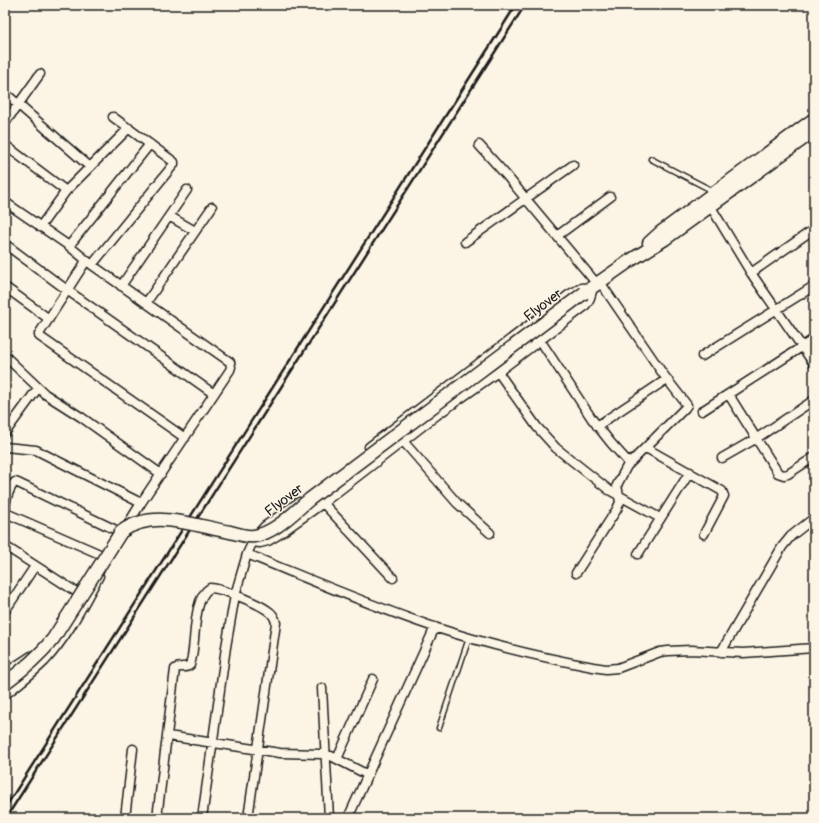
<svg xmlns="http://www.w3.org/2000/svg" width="819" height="823" font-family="Pangolin,sans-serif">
<rect width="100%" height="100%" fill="#fcf5e5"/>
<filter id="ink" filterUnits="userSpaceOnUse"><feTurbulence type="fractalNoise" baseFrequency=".025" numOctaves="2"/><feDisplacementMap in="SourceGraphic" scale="8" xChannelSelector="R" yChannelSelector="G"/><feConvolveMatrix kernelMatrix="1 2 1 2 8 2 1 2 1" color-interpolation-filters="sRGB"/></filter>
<g filter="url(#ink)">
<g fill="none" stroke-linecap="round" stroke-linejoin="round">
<defs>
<path id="lane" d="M651,159L713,191
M439,728L469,638"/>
<path id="street" d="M5,93L90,167
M5,123L40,74
M5,145L66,191
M479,145L506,175L597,284
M5,202L69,246L92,265L230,362L231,367L230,370L141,503L125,529
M711,207L751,273L814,364
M169,216L195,231
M40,227L66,191L129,128
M557,236L610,197
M465,242L573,165
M5,244L67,290L214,394
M69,246L150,144
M86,261L39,334V336L185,438
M92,265L174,164V162L113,117
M751,273L814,229
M121,286L187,190
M5,287L49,319
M146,303L212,207
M540,340L592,419L611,443L629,463
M5,356L45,394L81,417L161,474
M702,356L814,286
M498,372L537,427L556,448L609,490L660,518
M729,395L778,473L784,475L788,474L814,457
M702,411L814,339
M597,426L667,379
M5,433L38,388
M403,441L457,503L490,533
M5,447L36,450L141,503
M646,448L722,491L724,496L704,534
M722,458L757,438L814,400
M323,503L393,578
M252,542L260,543L268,541L278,535L323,503L437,415L498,372L584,307C590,301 591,295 593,287L581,288L570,294L369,447
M5,546L78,593
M247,554C309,579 371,606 434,627C486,644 539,657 593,667L606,669L618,668L660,652L668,651L691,650L743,653L814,648
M638,554L690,472
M102,555L8,514C2,507 9,488 15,482L18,483L118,531
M576,573L617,509L620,502L617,485L627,466L685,408L687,405L663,374L600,282
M5,611L35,566
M721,652L782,547L791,536L814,518
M5,673L31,656
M322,688L329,818
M5,695C18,684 33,673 45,661C68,636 83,605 99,576
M168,736L280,753L321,754L331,756L368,775
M337,759L373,679
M125,818L133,749
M157,818L175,669C180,665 186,669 190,665C197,646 191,599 210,588C221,588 257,603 267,610C272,613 275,617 276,623L248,818
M202,818L226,647L235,595L247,554L255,537L265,526L299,502
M348,818L435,627"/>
<path id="secondary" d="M649,243L661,232L814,119
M584,293L631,260L665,239L814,131"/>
</defs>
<use href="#lane" stroke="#1c1c1c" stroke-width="7"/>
<use href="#street" stroke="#1c1c1c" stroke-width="11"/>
<use href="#secondary" stroke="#1c1c1c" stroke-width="15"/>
<use href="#lane" stroke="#fcf5e5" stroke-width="4"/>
<use href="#street" stroke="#fcf5e5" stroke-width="8"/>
<use href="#secondary" stroke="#fcf5e5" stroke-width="12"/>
<path stroke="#1c1c1c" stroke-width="2.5" d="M5,808L516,5
M6,818L525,5"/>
<defs>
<path id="secondary-bridge" d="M5,683C23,670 39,656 53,639L121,532C153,508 195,526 230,532C237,534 247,537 254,536C275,533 294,512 310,499L584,293"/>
</defs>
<use href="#secondary-bridge" stroke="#1c1c1c" stroke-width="15" stroke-linecap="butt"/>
<use href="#secondary-bridge" stroke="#fcf5e5" stroke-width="12"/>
</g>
</g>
<g text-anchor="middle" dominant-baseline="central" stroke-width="3" stroke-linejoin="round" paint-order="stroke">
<g font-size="14" fill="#1c1c1c" stroke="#fcf5e5">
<text transform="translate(543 305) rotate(-37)">Flyover</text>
<text transform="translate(284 500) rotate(-37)">Flyover</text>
</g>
</g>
<rect width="819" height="823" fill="none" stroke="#fcf5e5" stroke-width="20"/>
<rect x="10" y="10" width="799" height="803" fill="none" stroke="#1c1c1c" stroke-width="1.5" filter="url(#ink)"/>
</svg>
